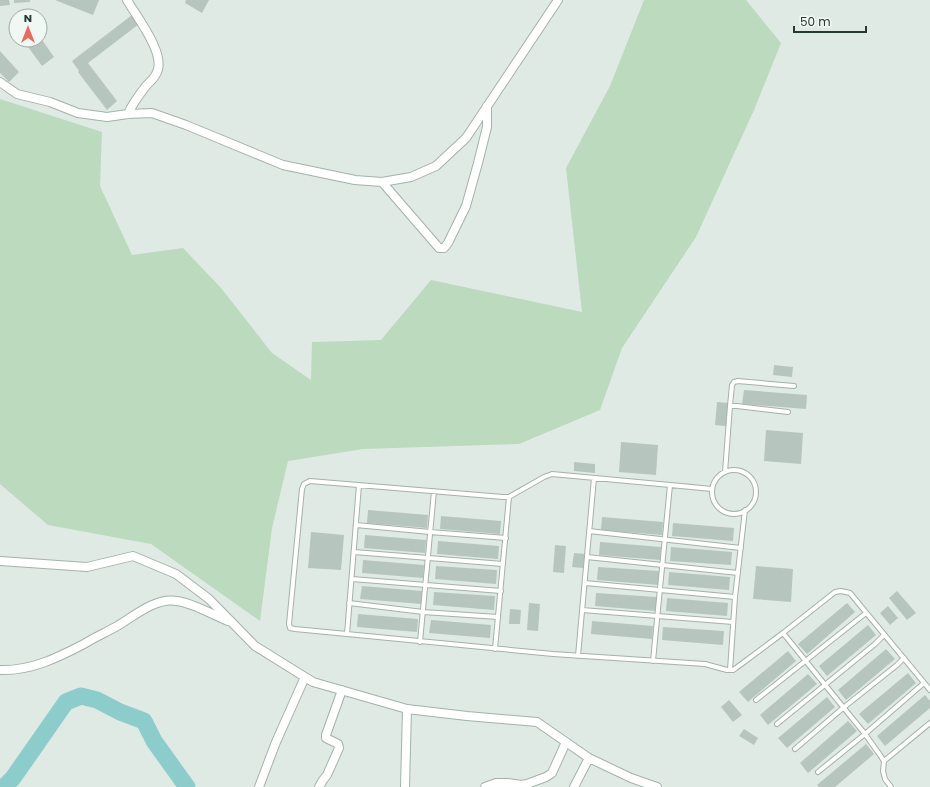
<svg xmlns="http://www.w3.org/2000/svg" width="930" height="787" font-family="Poppins,sans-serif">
<rect width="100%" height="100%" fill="#e0eae4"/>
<path fill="#bbdabe" d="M644,0H746L781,43L754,110L696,237L622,348L600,410L519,444L363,449L288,461L272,528L260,621L151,544L48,525L0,484V99L102,132L100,186L132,255L183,248L221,288L272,353L311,380L312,342L381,340L431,280L582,312L566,168L610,86Z"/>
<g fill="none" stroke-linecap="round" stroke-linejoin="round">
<path stroke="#8ccccb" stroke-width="17" d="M4,787L13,778L66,702L81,696L97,700L120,712L144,721L154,741L187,787"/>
</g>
<path fill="#b6c5bd" d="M0,0H9L10,5L0,6Z
M14,0H30V2L14,3Z
M55,0H99L93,15Z
M186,0H209L202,13L185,3Z
M132,15L139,24L88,63L117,101L107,110L78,72L79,71L72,61Z
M16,19V31L10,23Z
M40,37L54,57L42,66L23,40H40Z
M0,51L19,72L9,82L0,73Z
M774,365L793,367L792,377L773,375Z
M744,390L807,395L806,409L742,404Z
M717,402L728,403L726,426L715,425Z
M766,430L803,433L801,464L764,461Z
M621,442L658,445L656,475L619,472Z
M574,462L595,464V473L574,471Z
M368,510L428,515L427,528L367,523Z
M441,516L501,521L500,534L440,529Z
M602,517L663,522L662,535L601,530Z
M673,523L734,528L733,541L672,536Z
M311,532L344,535L341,570L308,568Z
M365,535L426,540L425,553L364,548Z
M438,541L499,546L498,559L437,554Z
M600,542L661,547L660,560L599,555Z
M555,545L566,546L564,573L553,572Z
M671,547L732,552L731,565L670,561Z
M574,553L585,554L583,568L572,567Z
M363,560L424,565L423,578L362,573Z
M436,566L497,570L496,584L435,579Z
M756,566L793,569L791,602L753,599Z
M598,567L659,571L658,585L597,580Z
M669,572L730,577L729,590L668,585Z
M362,586L422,591L421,604L360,599Z
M897,591L916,613L907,620L889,598Z
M434,592L495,596L494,610L433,605Z
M596,593L657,597L656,611L595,606Z
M667,598L728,603L727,616L666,611Z
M529,603L540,604L538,631L527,630Z
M847,603L855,612L807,654L798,644Z
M888,606L898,618L890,625L880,613Z
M510,609L521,610L520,624H509Z
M358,614L418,619L417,632L357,627Z
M431,620L491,625L490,638L429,633Z
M592,621L653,626L652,639L591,634Z
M868,625L876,635L827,676L819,666Z
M663,627L724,631L723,645L662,640Z
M886,649L895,659L846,700L838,690Z
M788,651L796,661L748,702L739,692Z
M908,673L916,683L868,724L859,714Z
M808,674L817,684L768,725L760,715Z
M925,695L930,701V708L885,746L877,736Z
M827,697L835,707L787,748L778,738Z
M729,700L742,715L733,722L721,707Z
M848,721L857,731L808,773L800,763Z
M744,729L758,738L754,745L739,736Z
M866,744L874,754L835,787H819L817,785Z"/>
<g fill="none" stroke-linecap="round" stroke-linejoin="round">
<defs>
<path id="lane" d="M730,406L732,385L734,382L738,381L794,386
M712 492a22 22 0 1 1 44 0a22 22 0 1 1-44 0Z
M725,472L730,406H737L788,412
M712,489L670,485L552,474L544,477L509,497H503L310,481L304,484L302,489L289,624L290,628L295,629L553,654L705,664L727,670H733L736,668L783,633L835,592L841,591L850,593L930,690
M356,525L430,532L506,538
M589,531L741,548
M354,552L503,564
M587,557L738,573
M352,579L501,591
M585,583L735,597
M349,603L423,612L498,617
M582,610L733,622
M783,633L865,734L880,755L884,761L883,771L885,779L891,787
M347,634L359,485
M420,642L434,491
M495,649L509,497
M578,656L594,478
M653,661L670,485
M730,670L735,597L745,510
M756,700L866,613
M777,724L875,644L884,635
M795,749L843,708L897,665L904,658
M884,761L930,723
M818,772L865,734L924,683"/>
<path id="street" d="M127,0C136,16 168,56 156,74C154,79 149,82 146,86C139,95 132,104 128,114
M0,82L17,94L50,102L78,113L107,117L128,114L152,113L186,125L283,165L355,180L382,182L411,177L436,166L466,138L558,0
M382,182L439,248H444L448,243L466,206L478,163L487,127V106
M0,561L87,567L133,556L176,574L209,599L255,646L313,682L407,709L467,716L537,722L589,758L631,778L657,787
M0,670C31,671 57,658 84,644C95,637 107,632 119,625C135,615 157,597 177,601C193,603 213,615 228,621
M259,787L276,742L305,677
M319,787L323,780L327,775L339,748L338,744L326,738V735L342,690
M405,787L407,709
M485,787L496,783H508L521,785L527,784L546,777L552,773L566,742
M574,787L589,758"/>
</defs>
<use href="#lane" stroke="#a3b2aa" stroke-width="6"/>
<use href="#street" stroke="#a3b2aa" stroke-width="10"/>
<use href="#lane" stroke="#fff" stroke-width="4"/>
<use href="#street" stroke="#fff" stroke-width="8"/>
</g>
<g transform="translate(28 28)"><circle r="19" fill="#f1f7f3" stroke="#9eaba5"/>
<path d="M0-3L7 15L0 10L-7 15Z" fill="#e96a60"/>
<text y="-6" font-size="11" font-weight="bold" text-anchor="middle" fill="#223a2f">N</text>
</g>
<path d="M794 26v6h72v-6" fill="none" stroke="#223a2f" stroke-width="2"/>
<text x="800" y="26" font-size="12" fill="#223a2f" stroke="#f1f7f3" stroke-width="3" paint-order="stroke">50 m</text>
</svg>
